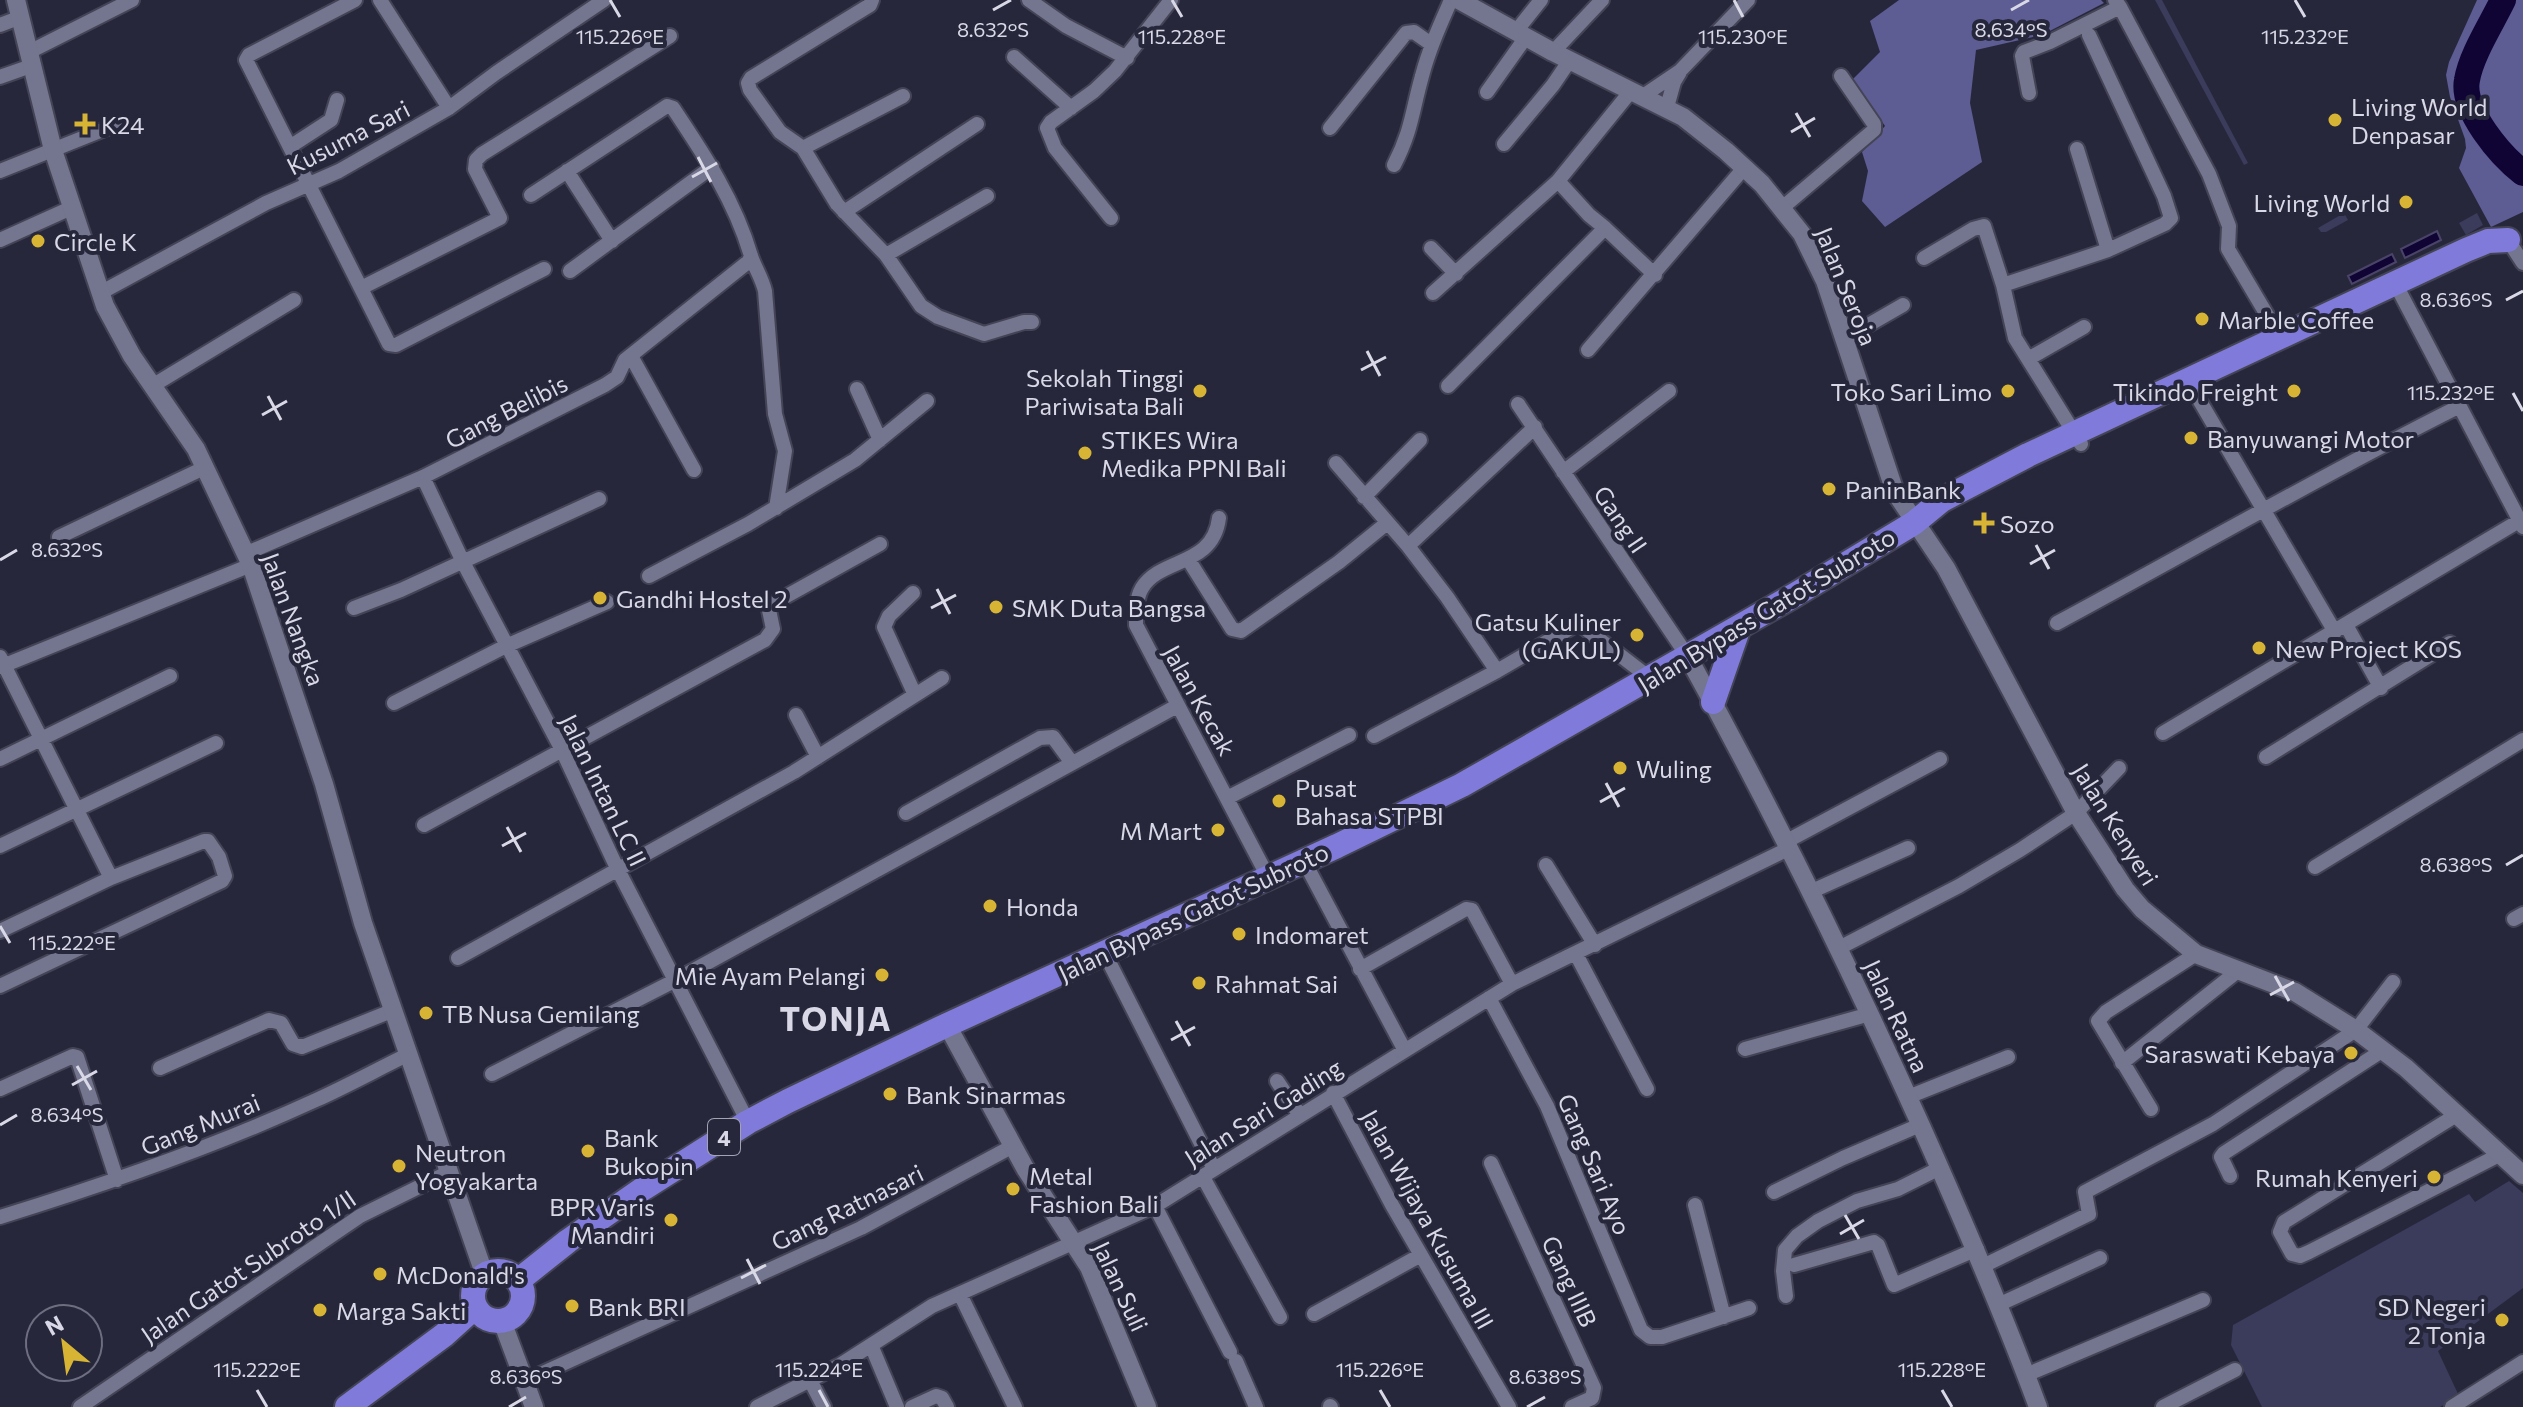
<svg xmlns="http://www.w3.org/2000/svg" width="2523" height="1407" font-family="Commissioner,sans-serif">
<rect width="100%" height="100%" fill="#27273c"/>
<path fill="#3b3b5b" d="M2155,0H2162L2248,163L2244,165Z
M2344,213L2348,220L2326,232H2321L2318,228Z
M2477,213L2483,225L2466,235L2459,223Z
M2509,1181L2523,1193V1288L2438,1351L2459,1396L2440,1407H2262L2231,1345L2233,1325L2469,1194L2475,1202Z"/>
<path fill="#5d5c93" d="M1899,0H2101L2104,3L2042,35L1976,50L1970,103L1982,162L1885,227L1862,201L1868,171L1862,152L1885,126L1853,79L1880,52L1870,21Z
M2477,0H2523V212L2491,227L2459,168L2466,148L2465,139L2450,97L2446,75L2449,62Z"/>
<path fill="#0f0434" stroke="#4b4469" stroke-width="2" d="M2437,231L2441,240L2405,258L2401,249Z
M2392,254L2396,262L2352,284L2348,276Z"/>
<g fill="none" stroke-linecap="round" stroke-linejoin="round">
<path stroke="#0f0434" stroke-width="26" d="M2503,0C2492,23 2471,55 2467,80C2461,110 2501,156 2523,173"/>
<defs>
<path id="street" d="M355,0L249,55L246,60L389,344L396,345L544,269
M380,0L449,108
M872,0L870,5L751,78L748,83L750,90L780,132L803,148L837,204L886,255L921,306L938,317L984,334L1024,322H1032
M1029,0L1066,26L1127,58
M2120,7L2209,174L2229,226L2228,249L2280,337
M0,25L21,17
M1517,30L1541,0
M29,52L132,0
M1553,52L1602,0
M1014,57L1071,108
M0,77L31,66
M1487,92L1526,37
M2029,93L2022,56L2024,52L2050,42L2120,7L2115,0
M1643,96L1680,71L1748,0
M1667,107L1674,82L1680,72
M1330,128L1406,33L1414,32L1431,44
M1504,144L1553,85L1570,60
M291,146L331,120L337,100
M803,148L903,96
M2077,149L2108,250
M1394,165C1412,130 1412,111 1422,76C1429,49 1440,25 1451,0
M0,171L120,123
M567,171L612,241
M531,195L667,106L673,108C705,156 735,201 751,256C755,268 762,278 765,291L775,414L785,451L776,508
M1782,208L1874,130V124L1841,76
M844,212L977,124
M1111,218L1055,148L1047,128L1051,122L1094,91L1115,71L1171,0
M1605,228L1655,275
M0,240L71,208
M2508,240L2523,263
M1431,248L1456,274
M886,255L987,196
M1924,258L1973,229L1984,226L2003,285L2015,338L2081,444
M570,271L712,167
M2395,283L2523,527
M2003,285L2108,250L2165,224L2171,218L2164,196L2089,35
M361,288L500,218L475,169L476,160L482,154L670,36
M100,293L266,203L339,171L449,108L496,73L604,0
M1433,293L1558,181L1631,91
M1844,339L1903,305
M1588,350L1744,168
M631,356L694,470
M2028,359L2084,327
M152,386L294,300
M1448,386L1605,228L1589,215L1558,181
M857,389L880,440
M2194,391L2335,632
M1518,404L1688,657
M1336,463L1408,546L1447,597L1497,671
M1563,472L1669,391
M423,477L463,562L562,750L617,868L748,1122
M1364,497L1420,440
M1219,518C1213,567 1161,557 1142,588C1136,598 1136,613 1136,625L1268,877
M59,537L206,467
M1408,546L1535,427
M245,554L423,477L605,385L617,377L625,360L748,262L751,257
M1188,559L1232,629L1241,631L1339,562L1387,523
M649,576L748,524L855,460L927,401
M913,593L889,616L884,627L915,695
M354,608L401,590L599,499
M2057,623C2191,551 2322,475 2458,407
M2346,625L2381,688
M0,657L111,878
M0,667L251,565
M394,703L506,646L607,602
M796,715L818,757
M2163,733L2519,521
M1374,736L1497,671L1574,626H1582L1651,679
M2266,757L2450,643
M0,759L170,676
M1229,797L1349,735
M906,813L1040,738L1053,737L1072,763
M424,825L765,640L773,629L769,610L774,603L880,544
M1787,841L1940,759
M0,846L216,743
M1304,861L1404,1049
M1546,865L1595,945
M2315,867L2523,740
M1810,892L1908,848
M2514,919L2523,914
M0,931L111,878L204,841H208L219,857L225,876L222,881L0,986
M1839,948L1959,886L2020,850L2076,813L2119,768
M1104,952L1214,1169
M1576,954L1647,1089
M458,958L794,772L942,678
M1360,969L1466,909L1472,910L1512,984
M1489,998L1547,1106L1641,1330L1650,1337H1662L1749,1308
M1745,1049L1870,1014
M2122,1063L2239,970
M160,1068L269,1020L281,1023L293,1044L302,1047L394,1010
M492,1074L674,981L1177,706
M1277,1081L1299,1114
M0,1089L73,1056L77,1057L117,1180
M1333,1093L1392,1205L1509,1407
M1908,1097L2008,1057
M2151,1109L2098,1021L2106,1012L2196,954
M2458,1114L2284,1222L2280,1232L2292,1254L2300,1256L2309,1252L2501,1154
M1491,1163L1594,1388L1592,1398L1572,1407
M2230,1176L2221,1157L2224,1153L2383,1050
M1203,1177L1280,1317
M1774,1192L1843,1158L1920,1125
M1695,1205L1724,1317
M1155,1206L1230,1352
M0,1217C107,1184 214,1147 316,1100C347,1086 378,1069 409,1054
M1794,1265L1874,1242L1878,1245L1894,1285L1977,1249
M1983,1266L2089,1214L2085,1192L2213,1124L2356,1030L2393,982
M960,1294L1015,1407
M1786,1296L1783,1271L1785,1250L1797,1236L1818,1221L1857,1201L1898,1189L1940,1168
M2000,1304L2100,1258
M1314,1314L1421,1255
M871,1345L897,1407
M1236,1361L1256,1407
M2026,1375L2203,1300
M523,1382L861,1228L1013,1146
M811,1382L824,1407
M1330,1406L1331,1407
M80,1407L360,1216L447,1173
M757,1407L840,1365L932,1306L1155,1206L1512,984L1790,848
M912,1407L936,1396L942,1398L947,1407
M2163,1407L2235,1370
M2452,1407L2523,1362"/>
<path id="secondary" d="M16,0L53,150L105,306L132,356L196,449L251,565L324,784L363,923L485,1276
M1459,0L1553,52L1683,117L1726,151L1762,184L1802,234L1825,281L1895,492L1946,568L2076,813L2125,889L2142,909L2196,954L2295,992L2356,1030L2406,1068L2523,1175
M1688,657C1773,811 1850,968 1922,1128C1963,1220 2003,1312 2038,1407
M947,1025L1025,1168L1089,1267L1147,1407
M502,1321L534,1407"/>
<path id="highway" d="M1713,702L1739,627
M473 1296a25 25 0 1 1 50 0a25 25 0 1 1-50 0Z
M519,1280L568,1241L644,1188L748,1122L788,1101L947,1025L1337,846L1462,785L1793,596L1914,523L1942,500L2028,455L2466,250L2488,241L2508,240
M347,1407L444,1335L475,1307"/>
</defs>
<use href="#street" stroke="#444456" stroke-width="18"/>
<use href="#secondary" stroke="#444456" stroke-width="22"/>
<use href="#highway" stroke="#444456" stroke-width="28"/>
<use href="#street" stroke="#74758e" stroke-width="14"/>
<use href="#secondary" stroke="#74758e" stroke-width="18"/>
<use href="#highway" stroke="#807bda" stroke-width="24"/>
</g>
<path fill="none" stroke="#d8d8e6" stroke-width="3" d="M610,0L620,17M1172,0L1182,17M1734,0L1743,17M2295,0L2305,17M993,10L1011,0M2011,10L2029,0M1796,113L1810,137M1791,132L1815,118M698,157L711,182M692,177L717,163M2506,300L2523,291M1367,351L1380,376M1361,370L1386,357M2513,393L2523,411M268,396L281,420M262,415L287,401M2036,545L2049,569M0,560L17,550M2030,564L2055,550M937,589L950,614M931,608L956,595M1606,783L1619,807M1600,802L1625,788M507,827L521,852M502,846L526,833M2506,865L2523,855M0,926L10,943M2275,976L2289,1001M2270,995L2294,982M1176,1021L1190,1046M1171,1040L1195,1027M77,1066L91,1090M72,1085L97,1071M0,1125L17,1115M1845,1215L1859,1239M1840,1234L1864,1220M747,1259L760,1284M741,1278L766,1265M257,1390L267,1407M819,1390L828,1407M1380,1390L1390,1407M1942,1390L1952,1407M509,1407L526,1397M1527,1407L1545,1397"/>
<g fill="#d7b434" stroke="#27273c" stroke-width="3">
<circle cx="2335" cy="120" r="8"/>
<path d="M81 112h8v8h8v8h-8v8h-8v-8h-8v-8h8z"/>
<circle cx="2406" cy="202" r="8"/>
<circle cx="38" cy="241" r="8"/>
<circle cx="2202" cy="319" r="8"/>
<circle cx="1200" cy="391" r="8"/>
<circle cx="2008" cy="391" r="8"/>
<circle cx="2294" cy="391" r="8"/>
<circle cx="2191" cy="438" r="8"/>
<circle cx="1085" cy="453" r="8"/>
<circle cx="1829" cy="489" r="8"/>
<path d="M1980 511h8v8h8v8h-8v8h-8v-8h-8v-8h8z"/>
<circle cx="600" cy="598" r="8"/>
<circle cx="996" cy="607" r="8"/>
<circle cx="1637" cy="635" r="8"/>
<circle cx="2259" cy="648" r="8"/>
<circle cx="1620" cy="768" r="8"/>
<circle cx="1279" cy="801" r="8"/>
<circle cx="1218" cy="830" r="8"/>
<circle cx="990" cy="906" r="8"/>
<circle cx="1239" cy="934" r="8"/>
<circle cx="882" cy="975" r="8"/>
<circle cx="1199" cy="983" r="8"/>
<circle cx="426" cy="1013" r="8"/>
<circle cx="2351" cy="1053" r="8"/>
<circle cx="890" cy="1094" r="8"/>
<circle cx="588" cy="1151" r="8"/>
<circle cx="399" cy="1166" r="8"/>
<circle cx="2434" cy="1177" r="8"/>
<circle cx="1013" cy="1189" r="8"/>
<circle cx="671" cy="1220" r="8"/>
<circle cx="380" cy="1274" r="8"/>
<circle cx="572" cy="1306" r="8"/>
<circle cx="320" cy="1310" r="8"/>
<circle cx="2502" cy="1320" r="8"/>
</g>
<g text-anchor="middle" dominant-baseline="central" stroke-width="8" stroke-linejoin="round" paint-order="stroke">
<rect fill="#27273c" stroke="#a3a3b3" stroke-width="2" x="708" y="1119" width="32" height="36" rx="6"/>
<g font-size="22" font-weight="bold" fill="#d8d8e6">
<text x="724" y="1137">4</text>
</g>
<g font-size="24" fill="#d8d8e6" stroke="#27273c" text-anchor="start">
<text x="2351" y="106">Living World<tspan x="2351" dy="28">Denpasar</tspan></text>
<text x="101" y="124">K24</text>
<text x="2390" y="202" text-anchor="end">Living World</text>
<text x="54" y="241">Circle K</text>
<text x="2218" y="319">Marble Coffee</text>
<text x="1184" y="377" text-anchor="end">Sekolah Tinggi<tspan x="1184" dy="28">Pariwisata Bali</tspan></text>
<text x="1992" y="391" text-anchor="end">Toko Sari Limo</text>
<text x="2278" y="391" text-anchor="end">Tikindo Freight</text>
<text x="2207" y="438">Banyuwangi Motor</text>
<text x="1101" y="439">STIKES Wira<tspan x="1101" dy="28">Medika PPNI Bali</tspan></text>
<text x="1845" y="489">PaninBank</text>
<text x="2000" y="523">Sozo</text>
<text x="616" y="598">Gandhi Hostel 2</text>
<text x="1012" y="607">SMK Duta Bangsa</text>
<text x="1621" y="621" text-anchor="end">Gatsu Kuliner<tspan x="1621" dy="28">(GAKUL)</tspan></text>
<text x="2275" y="648">New Project KOS</text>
<text x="1636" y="768">Wuling</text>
<text x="1295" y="787">Pusat<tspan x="1295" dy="28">Bahasa STPBI</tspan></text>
<text x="1202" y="830" text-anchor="end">M Mart</text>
<text x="1006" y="906">Honda</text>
<text x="1255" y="934">Indomaret</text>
<text x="866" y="975" text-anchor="end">Mie Ayam Pelangi</text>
<text x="1215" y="983">Rahmat Sai</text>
<text x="442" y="1013">TB Nusa Gemilang</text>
<text x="2335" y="1053" text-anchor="end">Saraswati Kebaya</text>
<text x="906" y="1094">Bank Sinarmas</text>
<text x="604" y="1137">Bank<tspan x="604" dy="28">Bukopin</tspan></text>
<text x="415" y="1152">Neutron<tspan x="415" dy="28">Yogyakarta</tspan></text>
<text x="1029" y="1175">Metal<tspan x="1029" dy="28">Fashion Bali</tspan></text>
<text x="2418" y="1177" text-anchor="end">Rumah Kenyeri</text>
<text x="655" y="1206" text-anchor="end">BPR Varis<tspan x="655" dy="28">Mandiri</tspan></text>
<text x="396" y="1274">McDonald's</text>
<text x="588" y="1306">Bank BRI</text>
<text x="2486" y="1306" text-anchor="end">SD Negeri<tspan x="2486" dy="28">2 Tonja</tspan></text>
<text x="336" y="1310">Marga Sakti</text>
</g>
<g font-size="24" fill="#d8d8e6" stroke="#27273c">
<text transform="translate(348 137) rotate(-27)">Kusuma Sari</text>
<text transform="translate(1847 286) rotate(68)">Jalan Seroja</text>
<text transform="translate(506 411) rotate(-27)">Gang Belibis</text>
<text transform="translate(1621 519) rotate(56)">Gang II</text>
<text transform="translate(1766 610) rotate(-31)">Jalan Bypass Gatot Subroto</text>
<text transform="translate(294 619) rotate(70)">Jalan Nangka</text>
<text transform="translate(1200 700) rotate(61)">Jalan Kecak</text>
<text transform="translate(604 790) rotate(64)">Jalan Intan LC II</text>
<text transform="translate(2116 824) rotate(58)">Jalan Kenyeri</text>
<text transform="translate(1193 912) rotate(-25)">Jalan Bypass Gatot Subroto</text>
<text transform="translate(1897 1016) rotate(65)">Jalan Ratna</text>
<text transform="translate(1263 1112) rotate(-32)">Jalan Sari Gading</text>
<text transform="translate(200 1124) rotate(-22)">Gang Murai</text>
<text transform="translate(1595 1164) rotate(67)">Gang Sari Ayo</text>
<text transform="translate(847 1207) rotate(-26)">Gang Ratnasari</text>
<text transform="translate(1428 1219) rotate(61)">Jalan Wijaya Kusuma III</text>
<text transform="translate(248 1266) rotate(-34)">Jalan Gatot Subroto 1/II</text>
<text transform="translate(1570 1281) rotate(65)">Gang IIIB</text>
<text transform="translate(1121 1286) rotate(65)">Jalan Suli</text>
</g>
<g font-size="32" font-weight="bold" letter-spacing="2" fill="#d8d8e6" stroke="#27273c">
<text x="836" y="1018">TONJA</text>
</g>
</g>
<g font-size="20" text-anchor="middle" fill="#d8d8e6" stroke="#27273c" stroke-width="8" stroke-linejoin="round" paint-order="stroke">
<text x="2011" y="37">8.634°S</text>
<text x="993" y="37">8.632°S</text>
<text x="620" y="44">115.226°E</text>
<text x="1182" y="44">115.228°E</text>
<text x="1743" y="44">115.230°E</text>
<text x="2305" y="44">115.232°E</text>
<text x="2456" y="307">8.636°S</text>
<text x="2451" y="400">115.232°E</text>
<text x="67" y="557">8.632°S</text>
<text x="2456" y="872">8.638°S</text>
<text x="72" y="950">115.222°E</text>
<text x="67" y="1122">8.634°S</text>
<text x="257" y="1377">115.222°E</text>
<text x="819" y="1377">115.224°E</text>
<text x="1380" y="1377">115.226°E</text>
<text x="1942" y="1377">115.228°E</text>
<text x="526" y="1384">8.636°S</text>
<text x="1545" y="1384">8.638°S</text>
</g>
<g transform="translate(64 1343) rotate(331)"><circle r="38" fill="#27273c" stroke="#6e6e80" stroke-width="2"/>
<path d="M0-6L14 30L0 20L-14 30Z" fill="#d7b434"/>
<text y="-12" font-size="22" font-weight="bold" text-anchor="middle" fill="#d8d8e6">N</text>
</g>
</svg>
